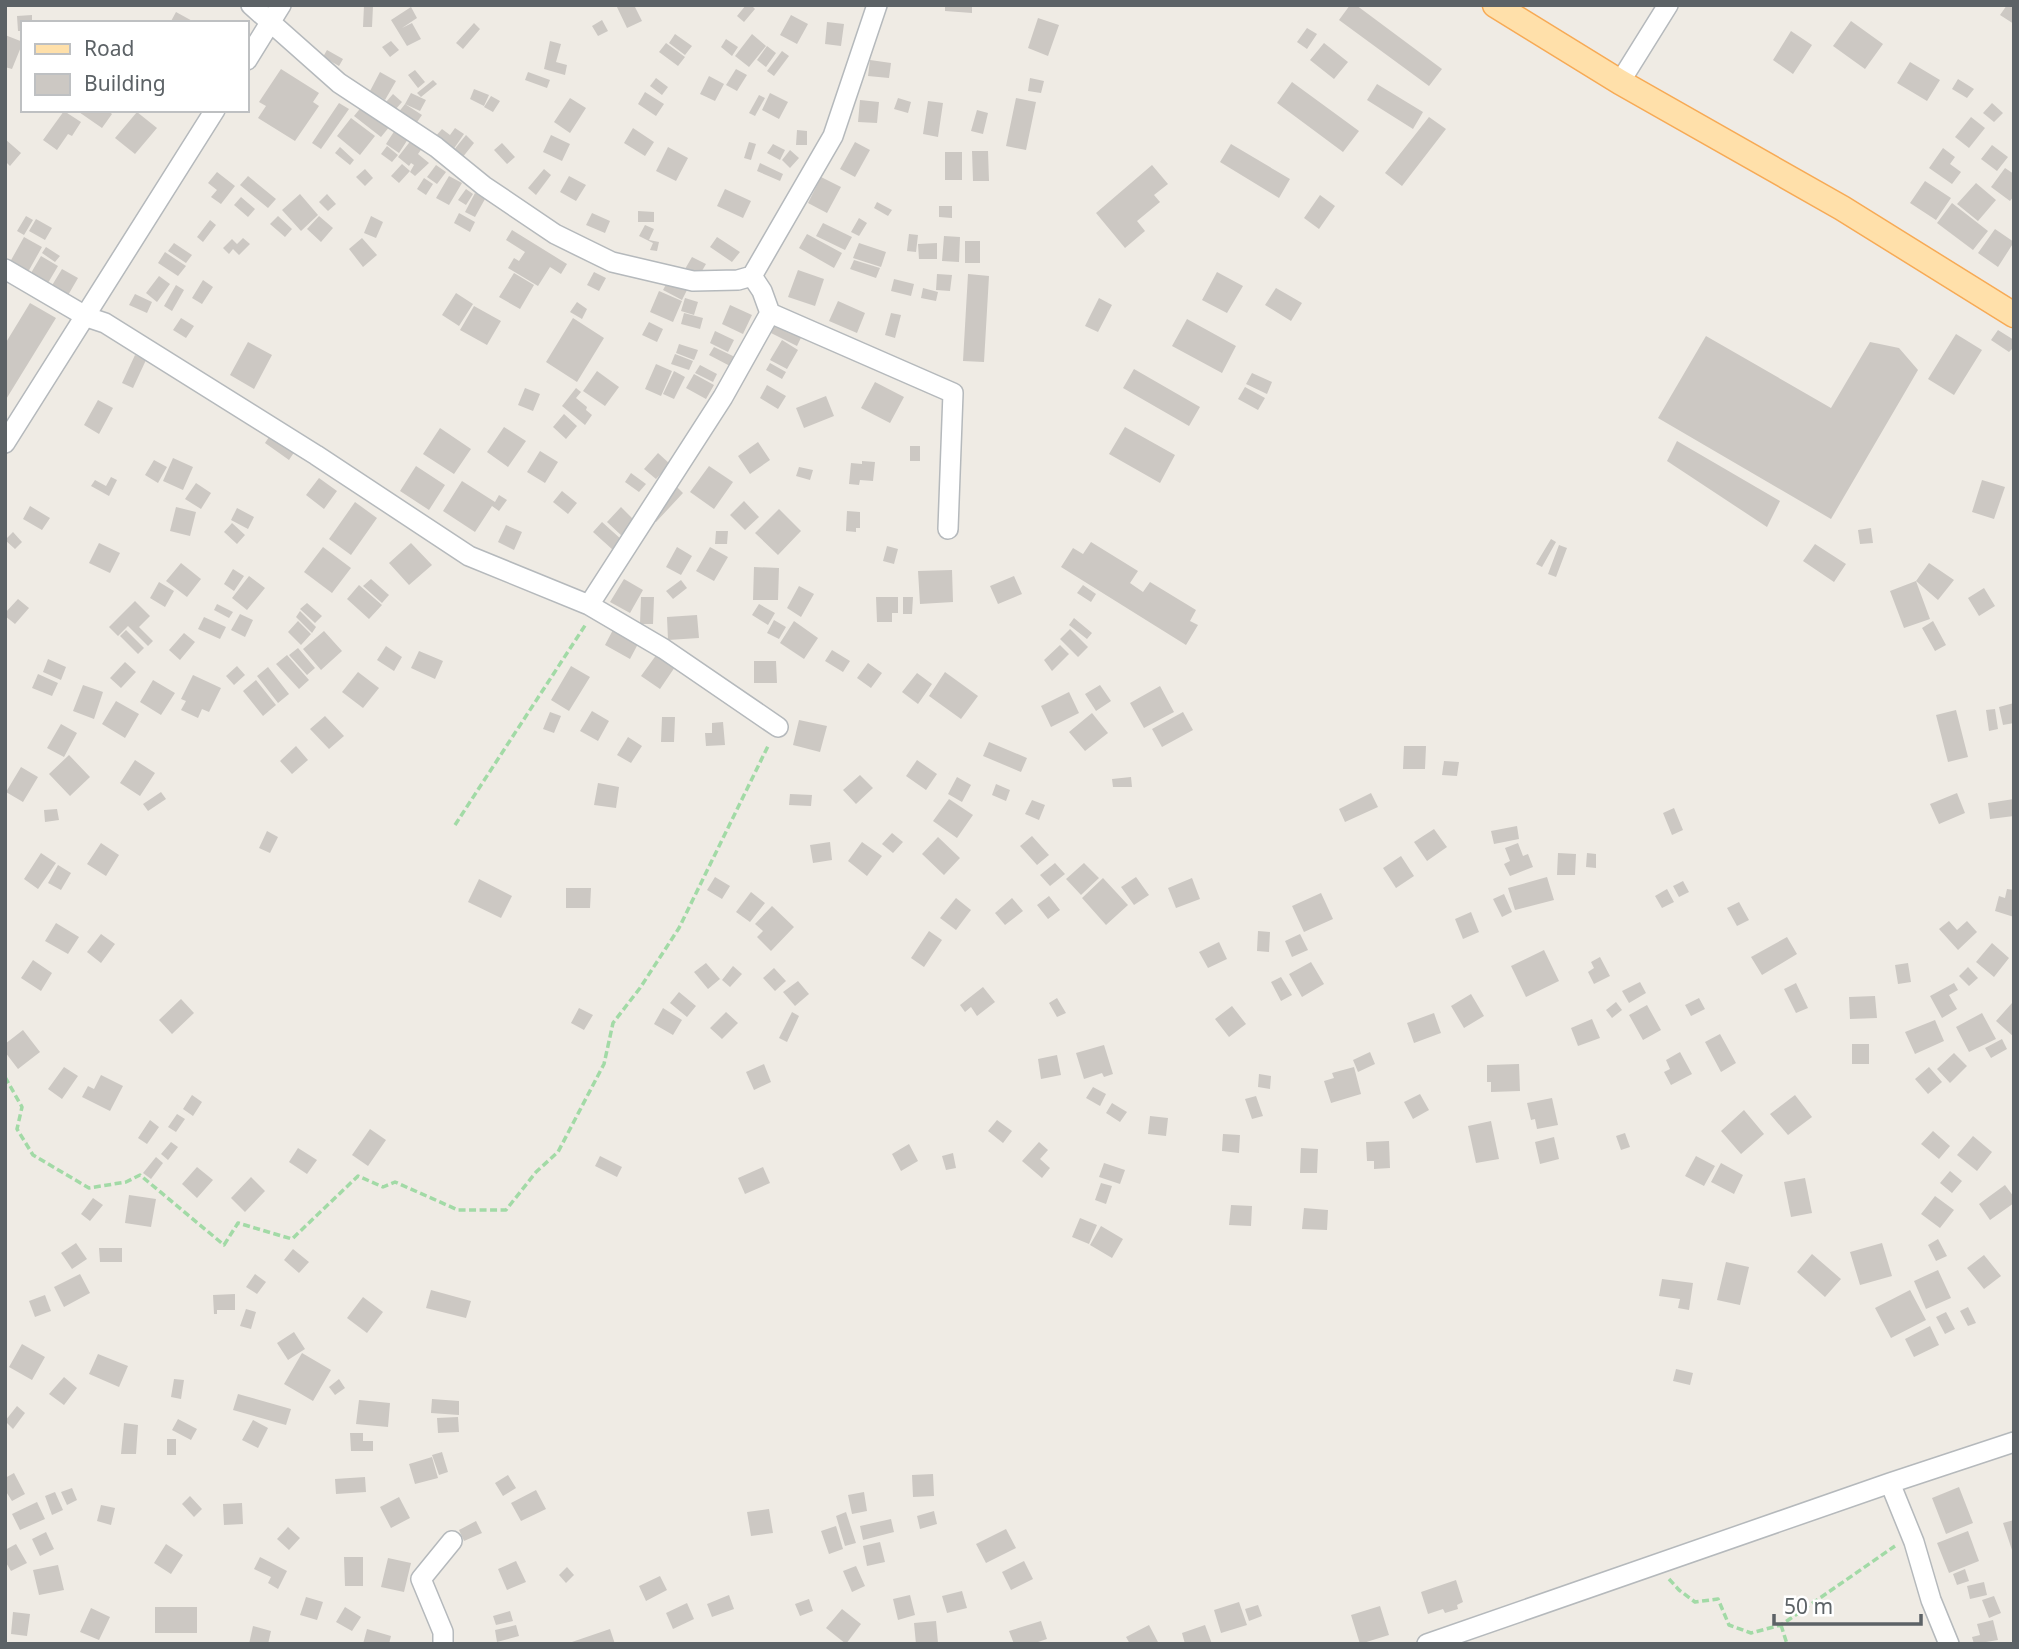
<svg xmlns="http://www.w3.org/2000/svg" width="2019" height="1649" font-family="'Noto Sans',sans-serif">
<rect width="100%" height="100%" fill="#efebe4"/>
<path fill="#ccc8c3" d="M364,5L373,6L372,27H363Z
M616,5H634L642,21L627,28Z
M746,5H751L755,9L744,22L737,16Z
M945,5H972V13L945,11Z
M1350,5H1356L1442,69L1429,86L1339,20Z
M2007,5H2014V24L2000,15Z
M411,7L417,18L402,28L412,23L421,39L407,46L391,20Z
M176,12L196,23H170Z
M32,15V23H23V31H18L17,16Z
M791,15L808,24L797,44L780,35Z
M1038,18L1059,25L1048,56L1028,48Z
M602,20L608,31L598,36L592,26Z
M1851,21L1883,44L1865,69L1833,46Z
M827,22L844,24L841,46L825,44Z
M474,23L480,29L463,49L456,43Z
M1307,28L1317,34L1307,49L1297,42Z
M1791,31L1812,45L1793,74L1773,60Z
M675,34L692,46L685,55L669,43Z
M752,34L766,46L749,67L735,56Z
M5,35L23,42L12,69L5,67Z
M726,39L738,47L732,56L721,47Z
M391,41L399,50L390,57L382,47Z
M550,41L561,44L556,62L567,65L565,75L544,69Z
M666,43L685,57L678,66L659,52Z
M1324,43L1348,62L1334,79L1310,60Z
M767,46L776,53L766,67L757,60Z
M327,50L343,59L339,66L323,57Z
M782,51L789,56L774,76L767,71Z
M870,60L891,63L889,78L868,76Z
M1910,62L1940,80L1927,101L1897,83Z
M281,69L319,93L313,102L319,106L295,141L258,118L266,106L259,102Z
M736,69L747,75L737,91L726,85Z
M415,70L425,82L418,88L408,75Z
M380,72L396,81L385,100L370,91Z
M528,72L550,80L547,88L525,80Z
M709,76L724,84L715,101L700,94Z
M656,78L668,87L662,95L650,86Z
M1030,78L1044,81L1041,93L1028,91Z
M1958,79L1974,89L1967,98L1952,89Z
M433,80L437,84L421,97L417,93Z
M1292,82L1359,131L1343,152L1277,103Z
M1377,84L1423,112L1413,129L1367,100Z
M474,89L489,95L484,106L470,99Z
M645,92L664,104L656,116L638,104Z
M411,93L426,100L420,111L405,104Z
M770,93L788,102L779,119L762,110Z
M393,94L402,102L395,110L386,102Z
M759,95L765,98L755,116L749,113Z
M491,96L500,101L493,112L484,107Z
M570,98L586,108L570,133L554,122Z
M898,98L911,102L908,113L894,109Z
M1016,98L1036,102L1026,150L1006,146Z
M860,100L879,102L877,123L858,122Z
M928,101L943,103L938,137L923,134Z
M339,103L349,109L321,149L312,143Z
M1992,103L2003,113L1994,122L1983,113Z
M405,104L422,115L415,125L398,113Z
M363,105L390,126L381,137L354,116Z
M76,110H107L112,114L102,128Z
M977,110L988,113L983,134L971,131Z
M64,111L81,122L72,136L68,134L57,150L43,140Z
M137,112L157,128L135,154L115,138Z
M1429,117L1446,129L1402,186L1385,173Z
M1971,117L1985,128L1969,148L1955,137Z
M351,118L375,136L360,155L337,136Z
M455,128L464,134L453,150L435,137L442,129L450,135Z
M633,128L654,142L645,156L624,143Z
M395,130L408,139L399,153L386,144Z
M797,130L807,131V145H796Z
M466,135L474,143L462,158L453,151Z
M551,135L570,144L562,161L543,152Z
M5,139L21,153L10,166L5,161Z
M412,139L423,147L418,154L429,163L415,176L410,172L414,165L411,163L409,166L398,157Z
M749,142L756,144L751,160L744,158Z
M855,142L870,150L855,177L840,169Z
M502,143L515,157L507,164L494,150Z
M773,144L785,150L780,160L767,153Z
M1231,144L1290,179L1279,198L1220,162Z
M1992,145L2008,157L1997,171L1981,159Z
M387,146L398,155L392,162L381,154Z
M340,147L354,160L350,165L335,153Z
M668,147L688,158L676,181L656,171Z
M1943,148L1955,157L1950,164L1961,172L1952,184L1929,168Z
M790,150L799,158L790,168L782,160Z
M972,151H988L989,181H973Z
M945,152H962V180H945Z
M760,163L783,174L780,181L757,171Z
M402,164L410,171L399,183L391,176Z
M436,165L446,172L437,184L427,177Z
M1152,165L1168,184L1154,195L1160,202L1137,221L1145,231L1125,248L1096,213Z
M2005,168L2014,174V196L2010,201L1991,187Z
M365,169L373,178L365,186L356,177Z
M544,169L551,175L536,195L528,188Z
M217,172L235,186L221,204L211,197L217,190L208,183Z
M248,176L276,199L268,208L240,185Z
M449,176L462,183L449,205L436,198Z
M569,176L586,185L576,201L560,192Z
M821,177L841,187L827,213L808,203Z
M424,178L433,184L426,195L417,189Z
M1925,181L1951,198L1936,220L1910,203Z
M1976,183L1996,200L1978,221L1957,204Z
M466,189L473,194L466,205L458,200Z
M725,189L751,201L743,218L717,206Z
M475,193L485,199L475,217L465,212Z
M300,194L318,215L301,231L282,210Z
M327,194L336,204L328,211L319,202Z
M1320,195L1335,206L1319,229L1304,218Z
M241,197L255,209L248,217L234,205Z
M877,202L892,210L888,216L874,208Z
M1952,203L1988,231L1973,250L1937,223Z
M939,206H952V218L939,217Z
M638,211L654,212V222H638Z
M459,213L475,222L470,232L454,223Z
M592,213L610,221L605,233L586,225Z
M26,216L33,220L24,235L17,231Z
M278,216L292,229L285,237L270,224Z
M319,216L333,228L321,242L307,229Z
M371,216L383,222L376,238L364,233Z
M859,218L867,223L859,236L851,232Z
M36,219L52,228L45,240L29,231Z
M210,220L216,225L203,242L197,237Z
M823,223L852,237L845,250L816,236Z
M645,225L654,229L649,240L659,242L657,251L650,250L653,243L639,236Z
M1995,229L2014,242L1998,267L1978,253Z
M512,230L567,264L561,274L550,267L538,286L508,268L514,258L519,261L525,252L506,240Z
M807,234L842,253L834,268L799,248Z
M909,234L918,235L916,252L907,251Z
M944,236L960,237L959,262L942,261Z
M24,237L42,247L28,272L10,262Z
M717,237L740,252L732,262L710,247Z
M243,238L250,244L239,255L233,249L229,254L223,248L232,239L237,244Z
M362,238L377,255L363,267L349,249Z
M965,241H980V263H965Z
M174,243L192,255L186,263L168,251Z
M859,243L886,252L881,267L853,258Z
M937,243V259H919L918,244Z
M46,247L60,256L55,262L42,253Z
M165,252L186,266L178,276L158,263Z
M41,256L58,266L48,283L31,273Z
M692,257L706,264L699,276L685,269Z
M854,260L880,268L876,278L850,269Z
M62,269L78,278L67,297L51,287Z
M798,270L824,279L815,306L788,297Z
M594,272L606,278L599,291L587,285Z
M1217,272L1243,286L1227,313L1202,300Z
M514,273L534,285L520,309L499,297Z
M937,274L952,275L950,291L936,290Z
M968,274L989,276L984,362L963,361Z
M159,276L170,284L157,302L146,293Z
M669,279L688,288L682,300L663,290Z
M894,279L914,284L911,296L891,291Z
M203,280L213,287L202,304L192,298Z
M176,285L184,290L172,311L164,306Z
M923,288L938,292L936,301L921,298Z
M1276,288L1302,303L1291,321L1265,305Z
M659,291L682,301L673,322L650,312Z
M456,293L473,304L459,326L442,315Z
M135,294L152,302L147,313L129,305Z
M685,298L698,302L694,315L681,311Z
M1099,298L1112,305L1098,332L1085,326Z
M838,301L865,313L857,333L829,321Z
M577,302L587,309L582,319L570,312Z
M30,303L56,318L5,401V344Z
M730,305L752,315L743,334L722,324Z
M474,306L501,321L487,345L460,330Z
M783,309L809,321L797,346L771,333Z
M684,313L703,318L700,329L681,324Z
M891,313L901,315L895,338L885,335Z
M181,318L194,326L186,338L173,330Z
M573,318L604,338L577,382L546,362Z
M1187,319L1236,346L1222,373L1172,346Z
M649,322L663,329L657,342L642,335Z
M1998,330L2014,340V347L2009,352L1991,340Z
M715,331L734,340L728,352L710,343Z
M1956,334L1982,350L1954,395L1928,379Z
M1706,336L1831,408L1870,342L1899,348L1918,370L1831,519L1658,418Z
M782,340L798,350L787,369L770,360Z
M248,342L272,355L254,389L230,375Z
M679,344L698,350L694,360L676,353Z
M714,347L735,357L730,366L709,355Z
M675,354L693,361L689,370L671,364Z
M135,355L146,360L133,388L122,383Z
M770,363L786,372L782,379L766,370Z
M656,364L672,371L661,396L645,389Z
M700,365L717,374L713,382L695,373Z
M1134,369L1200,407L1189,426L1123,388Z
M597,371L619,387L605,406L583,391Z
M674,371L685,377L674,399L663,394Z
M1252,373L1272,382L1267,394L1246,384Z
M694,374L714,385L706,399L686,388Z
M875,382L904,397L890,423L861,408Z
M767,385L786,396L778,409L760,398Z
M1245,387L1265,398L1258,410L1238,399Z
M525,388L540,394L533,411L518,405Z
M576,388L581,392L576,398L587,407L586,410L592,415L585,425L562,406Z
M826,396L834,416L804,428L796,408Z
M98,400L113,408L99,434L84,425Z
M564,414L577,426L566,439L553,427Z
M504,427L526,441L508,467L487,452Z
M1125,427L1175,455L1160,483L1109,454Z
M440,428L471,449L454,474L423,454Z
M273,431L297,448L289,460L265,443Z
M1677,441L1780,501L1767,527L1667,461Z
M758,442L770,460L750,474L738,456Z
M910,446H920V461H910Z
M540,451L558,462L545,483L527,472Z
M658,453L670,464L656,479L644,469Z
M173,458L193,467L183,490L163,481Z
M154,460L167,467L158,483L145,475Z
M862,461L875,462L873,481L860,480L859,485L849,484L851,463L862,464Z
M416,466L445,485L429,510L400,491Z
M709,466L733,482L714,509L690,492Z
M799,467L813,470L810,480L796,476Z
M631,473L646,484L639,492L625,482Z
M111,477L117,480L109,496L91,486L95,480L106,486Z
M319,478L337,491L324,509L306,495Z
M670,480L683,493L656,522L642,509Z
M1982,480L2005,487L1994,519L1972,512Z
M462,481L495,502L499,495L507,500L499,511L492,506L475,532L443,511Z
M196,483L211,493L201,509L185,499Z
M562,491L577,503L568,514L553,502Z
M744,501L759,517L745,530L730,515Z
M355,502L377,518L351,555L329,539Z
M30,506L50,518L42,530L23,519Z
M176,507L196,512L190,536L170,531Z
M621,507L636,522L622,536L607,522Z
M237,508L254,517L248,529L231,520Z
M779,509L801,531L778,555L755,533Z
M847,511L860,512V528H856V532L846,531Z
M602,522L622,540L613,550L593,532Z
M232,523L245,535L237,544L224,532Z
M506,525L522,532L514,550L498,542Z
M1871,528L1873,543L1860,544L1858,530Z
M716,531H728L727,544H715Z
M13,532L22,542L15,549L5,540Z
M1551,539L1556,542L1542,567L1536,564Z
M1091,542L1138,571L1130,583L1143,592L1150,582L1196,610L1190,621L1198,625L1186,645L1061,567L1073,548L1083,554Z
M99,543L120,553L110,573L89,563Z
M411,543L432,565L409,585L389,563Z
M1815,544L1846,564L1834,582L1803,561Z
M1559,545L1567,548L1556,577L1548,574Z
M887,546L898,549L894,564L883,561Z
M323,547L351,568L332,593L304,572Z
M677,547L692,556L681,575L666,567Z
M710,547L728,557L714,581L696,571Z
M181,563L201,579L187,597L166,581Z
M1929,563L1954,580L1938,600L1916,581L1930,619L1904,628L1890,591L1916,581Z
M754,567L779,568L778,600H753Z
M233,569L244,576L234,591L224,584Z
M952,570L953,602L920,604L918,571Z
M249,576L265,588L247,610L232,598Z
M1014,576L1022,594L998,604L990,586Z
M371,579L389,595L382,603L363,586Z
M624,579L643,590L630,613L610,602Z
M681,580L687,588L673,599L666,591Z
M159,582L174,591L165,607L150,598Z
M359,585L382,605L369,619L347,599Z
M1083,585L1096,594L1091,602L1077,593Z
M799,586L814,594L801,617L787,608Z
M1984,588L1995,606L1979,616L1968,598Z
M641,597H654L653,624H640Z
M876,597H898V613H892V622H877Z
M903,597H913L912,614H903Z
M18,599L29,608L15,624L5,616V613Z
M135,601L150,616L139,627L153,641L148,646L128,626L118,636L109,627Z
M307,603L322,616L315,623L300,609Z
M217,604L233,612L229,618L214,610Z
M759,604L775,613L768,625L752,615Z
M300,611L316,627L312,633L296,617Z
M240,614L253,620L245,637L231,630Z
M697,615L699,638L668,640L667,617Z
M204,617L226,627L220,639L198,629Z
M1074,618L1092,633L1087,639L1069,625Z
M774,620L786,627L779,639L767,633Z
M298,621L311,634L301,645L288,632Z
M794,621L818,638L804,659L780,643Z
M1933,621L1946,645L1935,651L1922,628Z
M614,628L639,642L630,659L605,645Z
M1070,629L1088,647L1078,657L1060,639Z
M126,630L144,648L138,654L120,636Z
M324,631L342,651L321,670L303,649Z
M184,633L195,642L180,660L169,650Z
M1060,645L1069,654L1052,671L1044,660Z
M386,646L402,657L394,671L377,660Z
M298,648L315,668L307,675L289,655Z
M832,650L850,661L843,672L825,661Z
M419,651L443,661L435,679L411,668Z
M657,654L675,667L660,689L641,676Z
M287,655L309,680L299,689L276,664Z
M48,659L66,667L61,680L43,672Z
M754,661H776L777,683H754Z
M125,662L136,672L121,688L110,678Z
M868,663L882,673L871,688L857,678Z
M237,666L245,675L234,685L226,676Z
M571,666L590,677L569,711L551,700Z
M268,667L289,694L278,703L257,676Z
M358,672L379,688L363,708L342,692Z
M945,672L978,696L961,719L929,696Z
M917,673L932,684L918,704L902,692Z
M38,674L58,683L52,696L32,688Z
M193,675L221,688L209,712L202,709L198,718L181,710L186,701L181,699Z
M153,680L175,693L161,715L140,702Z
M256,680L276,705L263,716L243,691Z
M83,685L103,692L94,719L73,711Z
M1100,685L1111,701L1096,711L1085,694Z
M1160,686L1174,712L1144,728L1130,703Z
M1069,692L1079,713L1051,727L1041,706Z
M116,701L139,714L125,738L102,724Z
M2014,703V723L2003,725L1999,707Z
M1995,709L1998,729L1989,731L1986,710Z
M1956,710L1968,757L1948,762L1936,715Z
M592,711L609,721L598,741L580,731Z
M550,712L561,716L554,733L543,729Z
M1183,712L1193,730L1162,747L1152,729Z
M1092,713L1108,733L1085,751L1069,732Z
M325,716L344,736L329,749L310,729Z
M662,717H675L674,742H661Z
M799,720L827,726L820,752L793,745Z
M723,722L725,745L706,746L705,733H712V723Z
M61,724L77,733L64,757L47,748Z
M628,737L642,746L631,763L617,755Z
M989,742L1027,758L1021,772L983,756Z
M296,746L308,760L292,774L280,761Z
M1404,746H1426L1425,769H1403Z
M69,755L90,777L70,796L49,774Z
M135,760L155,773L140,796L120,783Z
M917,760L937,774L926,790L906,776Z
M1444,761L1459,762L1457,776L1442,775Z
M21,767L38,777L23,802L6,792Z
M860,775L873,788L856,804L843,790Z
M957,777L971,785L962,802L948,794Z
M1131,777L1132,787H1113L1112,779Z
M598,783L619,787L616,808L594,805Z
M996,784L1010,790L1006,801L992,795Z
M161,792L166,799L148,811L143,804Z
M1371,793L1378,807L1345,822L1339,809Z
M1957,793L1965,813L1939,824L1930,804Z
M790,794L812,795L811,806L789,805Z
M949,799L973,815L957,838L933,821Z
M2014,799V816L1990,819L1988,803Z
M1032,800L1045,805L1039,820L1025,814Z
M1674,808L1683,830L1672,835L1663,813Z
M57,809L59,820L45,822L44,810Z
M1517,826L1519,839L1494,844L1491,831Z
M1434,829L1447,847L1427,861L1414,842Z
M267,831L278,837L270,853L259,848Z
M892,833L903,842L893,853L882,844Z
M1032,836L1049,855L1037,865L1020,846Z
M938,837L960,858L944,875L922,854Z
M830,842L832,860L813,863L810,845Z
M862,842L882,856L867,876L848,861Z
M101,843L119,855L106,876L87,864Z
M1518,843L1523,856L1528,854L1533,867L1510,876L1504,864L1510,861L1505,848Z
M41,853L56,863L38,889L24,879Z
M1558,853L1576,854L1575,875H1557Z
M1587,853L1596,854V868L1586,867Z
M1401,856L1414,876L1396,888L1383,868Z
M1055,863L1065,874L1050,886L1040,875Z
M1084,863L1099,878L1081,895L1066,879Z
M58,865L71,873L61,890L48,883Z
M715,877L730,886L722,899L707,890Z
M1136,877L1149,895L1134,905L1121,887Z
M1547,877L1554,900L1515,910L1508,888Z
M1103,878L1128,905L1106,925L1082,898Z
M1192,878L1200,899L1176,908L1168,888Z
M479,879L512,896L501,918L468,902Z
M1683,881L1689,892L1679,897L1673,886Z
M566,888H591L590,908H566Z
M1667,889L1674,902L1662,908L1655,896Z
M2007,889L2014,890V917L1995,911L1999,896L2005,898Z
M751,892L765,903L750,922L736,912Z
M1321,893L1333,919L1304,932L1292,906Z
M1504,894L1512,912L1502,917L1493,899Z
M1049,896L1060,910L1048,919L1037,905Z
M956,898L971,910L956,930L940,918Z
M1012,898L1023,911L1005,925L995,913Z
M1739,902L1749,920L1737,926L1727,908Z
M772,906L794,927L771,951L757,937L763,931L755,924Z
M1471,912L1479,932L1463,939L1455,919Z
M1949,921L1957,930L1967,921L1977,932L1958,950L1939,929Z
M56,923L79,937L68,954L45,941Z
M929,931L942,940L924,967L911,958Z
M1258,931L1270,932L1269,952L1257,951Z
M101,934L115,944L101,963L87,952Z
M1300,934L1308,950L1292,957L1285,941Z
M1787,937L1797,954L1762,975L1751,957Z
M1219,942L1227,959L1208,968L1199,952Z
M1992,943L2009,958L1994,977L1976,962Z
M1544,950L1559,981L1526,997L1511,966Z
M1600,957L1610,976L1594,984L1588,972L1594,968L1591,962Z
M33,960L52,973L41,991L21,978Z
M1311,962L1324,984L1302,997L1289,974Z
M706,963L720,979L708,989L694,972Z
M1908,963L1911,982L1898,984L1895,965Z
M733,966L742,974L730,987L722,980Z
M1968,967L1978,978L1969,986L1959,976Z
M774,968L786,981L775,991L763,978Z
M1281,977L1292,995L1281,1001L1271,982Z
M798,981L809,994L795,1006L783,992Z
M1640,982L1646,993L1629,1003L1622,991Z
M1796,983L1808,1008L1796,1013L1784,989Z
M1954,983L1958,990L1949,995L1957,1009L1942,1018L1930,996Z
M983,987L995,1002L977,1016L971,1007L965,1012L960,1005Z
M679,992L696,1006L687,1017L670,1003Z
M1471,994L1484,1016L1464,1028L1451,1006Z
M1875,996L1877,1018L1850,1019L1849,997Z
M1057,998L1066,1013L1057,1017L1049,1003Z
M1699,998L1705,1009L1691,1016L1685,1005Z
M181,999L194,1013L172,1034L159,1020Z
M1616,1002L1622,1010L1612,1018L1606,1010Z
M2012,1003L2014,1004V1037L1996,1021Z
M1647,1005L1661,1030L1643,1040L1629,1015Z
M1232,1006L1246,1024L1229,1037L1215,1019Z
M579,1008L593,1015L584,1030L571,1023Z
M663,1008L682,1020L673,1035L654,1024Z
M726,1012L738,1023L722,1039L710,1028Z
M792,1012L799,1016L787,1042L779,1038Z
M1434,1013L1441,1033L1414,1043L1407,1023Z
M1982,1013L1996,1039L1969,1052L1956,1027Z
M1592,1019L1600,1038L1578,1046L1571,1028Z
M1935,1020L1944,1041L1915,1054L1905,1032Z
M23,1030L40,1052L18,1069L5,1052V1044Z
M1720,1034L1736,1063L1721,1072L1705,1042Z
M2002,1039L2007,1049L1991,1058L1985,1048Z
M1852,1044H1869V1064H1852Z
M1104,1045L1113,1074L1104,1077L1102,1073L1084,1079L1076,1053Z
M1370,1052L1375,1064L1358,1072L1353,1060Z
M1680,1052L1692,1074L1671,1085L1664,1072L1670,1069L1666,1060Z
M1954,1053L1967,1066L1950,1083L1937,1069Z
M1057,1055L1061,1075L1041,1079L1038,1059Z
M764,1064L771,1082L754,1090L746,1072Z
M1519,1064L1520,1091L1491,1092V1082H1487V1065Z
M64,1067L78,1076L62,1099L48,1089Z
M1354,1067L1361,1094L1331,1103L1324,1081L1334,1078L1332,1073Z
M1929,1067L1942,1082L1928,1094L1915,1079Z
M1259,1074L1271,1076L1270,1089L1258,1087Z
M101,1075L123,1086L110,1111L82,1097L88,1086L94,1089Z
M1093,1087L1106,1094L1100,1106L1086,1098Z
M1420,1094L1429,1110L1413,1119L1404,1102Z
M192,1095L202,1102L193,1116L183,1109Z
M1795,1095L1812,1117L1788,1135L1770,1114Z
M1256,1096L1263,1116L1252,1119L1245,1099Z
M1552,1098L1558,1125L1537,1129L1535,1119L1531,1120L1527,1103Z
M1112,1103L1127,1112L1120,1122L1106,1113Z
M1744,1110L1764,1134L1741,1154L1721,1131Z
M177,1114L185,1119L176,1132L168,1127Z
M1150,1116L1168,1118L1166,1136L1148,1134Z
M150,1120L159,1127L147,1144L138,1138Z
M997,1120L1012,1131L1003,1143L988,1131Z
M1491,1121L1499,1159L1476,1163L1468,1126Z
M370,1129L386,1140L368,1166L352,1155Z
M1933,1131L1950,1146L1939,1159L1921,1144Z
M1625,1133L1630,1147L1621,1150L1616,1136Z
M1223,1134L1240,1135L1239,1153L1222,1151Z
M1973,1136L1992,1152L1977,1171L1957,1155Z
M1554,1137L1559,1159L1540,1164L1535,1142Z
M1389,1141L1390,1168L1374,1169V1161H1367L1366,1142Z
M171,1142L178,1147L168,1160L161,1154Z
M1039,1142L1048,1150L1040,1159L1050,1168L1042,1178L1022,1161Z
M909,1144L918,1161L901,1171L892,1154Z
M298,1148L317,1160L307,1174L289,1162Z
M1301,1148L1318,1149L1317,1173H1300Z
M953,1153L956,1168L946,1170L942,1156Z
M600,1156L622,1167L617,1177L595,1166Z
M1696,1156L1715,1166L1704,1186L1685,1176Z
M156,1157L163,1163L151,1179L143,1173Z
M1104,1163L1125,1170L1120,1184L1099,1177Z
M1721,1163L1743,1175L1734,1194L1711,1182Z
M197,1167L213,1180L197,1198L182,1184Z
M763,1167L770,1183L745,1194L738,1178Z
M1950,1171L1962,1181L1952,1193L1940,1183Z
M251,1177L265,1191L245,1212L231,1198Z
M1805,1178L1812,1213L1791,1217L1784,1182Z
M1101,1183L1112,1186L1106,1204L1095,1200Z
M2005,1185L2014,1197V1203L1990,1220L1979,1204Z
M129,1195L156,1199L151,1227L125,1223Z
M1935,1196L1954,1210L1940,1228L1921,1214Z
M93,1198L103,1205L90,1221L81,1214Z
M1231,1205L1252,1206L1251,1226L1229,1225Z
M1304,1208L1328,1210L1327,1230L1302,1229Z
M1080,1218L1097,1225L1089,1244L1072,1237Z
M1101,1226L1123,1239L1112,1258L1090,1245Z
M1938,1239L1947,1256L1936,1261L1928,1245Z
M76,1243L87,1259L72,1269L61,1253Z
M1882,1243L1892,1276L1860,1285L1850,1252Z
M99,1248H122V1262H100Z
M293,1249L309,1262L299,1273L284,1260Z
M1812,1254L1841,1279L1825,1297L1797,1272Z
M1984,1255L2001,1276L1984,1289L1967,1268Z
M1726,1262L1749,1267L1740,1305L1717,1300Z
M1938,1270L1951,1298L1926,1309L1914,1281Z
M80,1274L90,1293L64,1307L54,1287Z
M255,1274L266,1282L257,1294L246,1287Z
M1662,1279L1693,1283L1689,1310L1678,1308L1680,1299L1659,1296Z
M431,1290L471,1301L466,1318L426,1308Z
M1910,1290L1926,1320L1891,1338L1875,1308Z
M235,1294V1310H217V1314H214L213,1295Z
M45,1295L51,1311L35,1317L29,1301Z
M363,1297L383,1312L367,1333L347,1318Z
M1968,1307L1976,1323L1968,1326L1960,1311Z
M246,1309L256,1312L251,1329L240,1326Z
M1946,1312L1955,1329L1945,1334L1936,1317Z
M1930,1326L1939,1345L1914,1357L1905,1339Z
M294,1332L305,1349L288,1360L277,1343Z
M22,1344L45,1357L32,1380L9,1367Z
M302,1353L331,1370L313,1401L284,1384Z
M98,1354L128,1366L119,1387L89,1374Z
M1676,1369L1693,1373L1690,1385L1673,1381Z
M64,1377L77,1388L64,1405L49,1394Z
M174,1379L184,1380L181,1399L171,1397Z
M339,1379L345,1388L335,1395L329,1387Z
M238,1394L291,1409L286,1425L233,1410Z
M432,1399L459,1401V1415L431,1413Z
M359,1400L390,1403L388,1427L356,1424Z
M17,1406L25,1413L13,1429L5,1421Z
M458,1417L459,1432L438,1433L437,1418Z
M178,1419L197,1429L191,1440L172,1430Z
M253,1420L268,1428L258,1448L242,1440Z
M124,1423L138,1425L136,1454H121Z
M350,1433H363V1441H373V1451H351Z
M167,1439H176V1455H167Z
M442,1452L448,1472L439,1475L432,1455Z
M432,1457L438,1478L415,1484L409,1464Z
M14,1473L25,1494L12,1501L5,1490V1478Z
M933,1474L934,1496L913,1497L912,1475Z
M508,1475L516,1488L503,1496L495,1483Z
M365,1477L366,1492L336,1494L335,1479Z
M1959,1487L1973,1523L1946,1534L1932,1498Z
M72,1488L77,1500L67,1505L61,1492Z
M536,1490L546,1509L521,1521L511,1503Z
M55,1492L63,1510L52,1515L45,1496Z
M864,1492L867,1511L852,1514L848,1495Z
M190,1496L202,1509L194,1517L182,1504Z
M399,1497L410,1518L391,1528L380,1507Z
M37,1502L45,1519L20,1530L12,1514Z
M242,1503L243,1524L224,1525L223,1504Z
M101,1505L115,1508L111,1525L97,1521Z
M769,1509L773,1533L751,1536L747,1512Z
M934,1511L937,1524L920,1529L917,1516Z
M846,1512L856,1543L845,1546L836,1516Z
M891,1519L894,1532L863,1540L860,1526Z
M2014,1520V1552L2013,1553L2003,1523Z
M476,1521L482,1533L464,1541L459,1530Z
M836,1526L843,1549L829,1554L821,1531Z
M288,1527L300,1538L289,1550L277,1539Z
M1006,1529L1016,1548L986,1563L976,1544Z
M1968,1531L1979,1561L1949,1573L1937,1543Z
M46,1532L54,1549L40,1556L32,1539Z
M880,1542L885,1562L867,1566L863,1546Z
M16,1544L27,1563L11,1571L5,1561V1550Z
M166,1544L183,1555L171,1574L154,1563Z
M260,1557L287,1571L278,1589L268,1583L271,1577L254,1569Z
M344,1557H363V1586H345Z
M388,1558L411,1563L404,1592L381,1587Z
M516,1561L526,1582L507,1590L498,1569Z
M1024,1561L1033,1579L1011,1590L1002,1572Z
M58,1565L64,1590L39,1595L33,1570Z
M856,1566L865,1586L852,1592L843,1571Z
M567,1567L574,1575L566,1583L559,1575Z
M1965,1569L1969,1581L1957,1585L1953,1574Z
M660,1576L667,1590L646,1601L639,1586Z
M1456,1580L1463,1602L1457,1605L1458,1609L1445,1613L1443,1609L1428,1614L1421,1592Z
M1984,1582L1987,1595L1970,1599L1967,1586Z
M962,1591L967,1608L947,1613L942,1596Z
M729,1595L734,1609L712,1617L707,1604Z
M910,1595L915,1615L898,1620L893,1599Z
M1994,1596L2001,1613L1989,1618L1982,1600Z
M306,1597L323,1602L317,1620L300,1615Z
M809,1599L813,1611L800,1616L795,1604Z
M1239,1602L1247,1625L1221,1633L1214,1610Z
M687,1603L694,1619L673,1629L666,1613Z
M1258,1605L1262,1616L1249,1621L1245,1609Z
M1380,1606L1389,1635L1360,1644L1351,1615Z
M155,1607H197V1633H155Z
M345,1607L361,1617L352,1631L336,1622Z
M91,1608L110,1617L99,1640L80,1632Z
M842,1609L861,1624L846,1644L826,1628Z
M510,1611L513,1621L496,1625L493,1616Z
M13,1612L30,1614L27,1636L11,1634Z
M1993,1620L1998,1640L1974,1644L1972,1637L1980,1635L1977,1624Z
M936,1621L938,1643L916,1644L914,1623Z
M1041,1621L1047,1639L1032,1644H1014L1009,1631Z
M516,1625L519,1636L497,1642L495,1630Z
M1149,1625L1159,1644H1130L1126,1637Z
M1205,1625L1212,1644H1185L1182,1633Z
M253,1626L271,1631L268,1644H249Z
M367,1629L391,1636L389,1644H363Z
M610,1629L615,1644H569V1643Z"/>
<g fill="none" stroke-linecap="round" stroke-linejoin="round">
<defs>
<path id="minor" d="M251,5L339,83L436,147L484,186L555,234L612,262L693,281L738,280L752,276L833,136L877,5
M247,60L281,5
M1620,82L1668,5
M5,269L87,317L105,323L316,455L469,556L589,605L723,397L770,313L762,291L752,276
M770,313L953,393L948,529
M5,443L215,110
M589,605L664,649L778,727
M1890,1483L1914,1542L1931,1600L1949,1644
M443,1644V1632L421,1579L452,1541
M1427,1644L1890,1483L2014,1442"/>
<path id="major" d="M1495,5L1620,82L1842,208L2014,315"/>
</defs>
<use href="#minor" stroke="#b5b9bc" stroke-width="22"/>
<use href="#major" stroke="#f7aa55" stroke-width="27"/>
<path stroke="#a2daa6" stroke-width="3.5" stroke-dasharray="7 3.5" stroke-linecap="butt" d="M455,825L586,624
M5,1077L22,1107L17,1129L33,1155L89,1188L126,1182L140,1175L224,1245L238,1223L292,1239L358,1176L383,1187L395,1182L458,1210H506L536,1172L558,1152L604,1064L613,1023L640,988L679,928L769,744
M1669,1579L1679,1590L1695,1602L1718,1599L1729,1625L1751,1633L1781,1625L1895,1546
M1781,1625L1787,1644"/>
<use href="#minor" stroke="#fff" stroke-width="19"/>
<use href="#major" stroke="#ffe0aa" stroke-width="24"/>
</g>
<rect width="2019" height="1649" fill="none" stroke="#5c6266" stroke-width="14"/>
<rect x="21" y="21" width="228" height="91" fill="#ffffff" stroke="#bec0c2" stroke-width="2"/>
<rect x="35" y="44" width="35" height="10" fill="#ffe0aa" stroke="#bec0c2" stroke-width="2"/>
<text x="84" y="56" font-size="21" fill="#5c6266">Road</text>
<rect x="35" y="74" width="35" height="21" fill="#ccc8c3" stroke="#bec0c2" stroke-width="2"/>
<text x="84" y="91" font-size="21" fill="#5c6266">Building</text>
<path d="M1774 1614v10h147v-10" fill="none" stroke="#5c6266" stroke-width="3.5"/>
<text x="1784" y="1614" font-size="21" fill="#5c6266" stroke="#ffffff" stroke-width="5" paint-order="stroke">50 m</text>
</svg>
